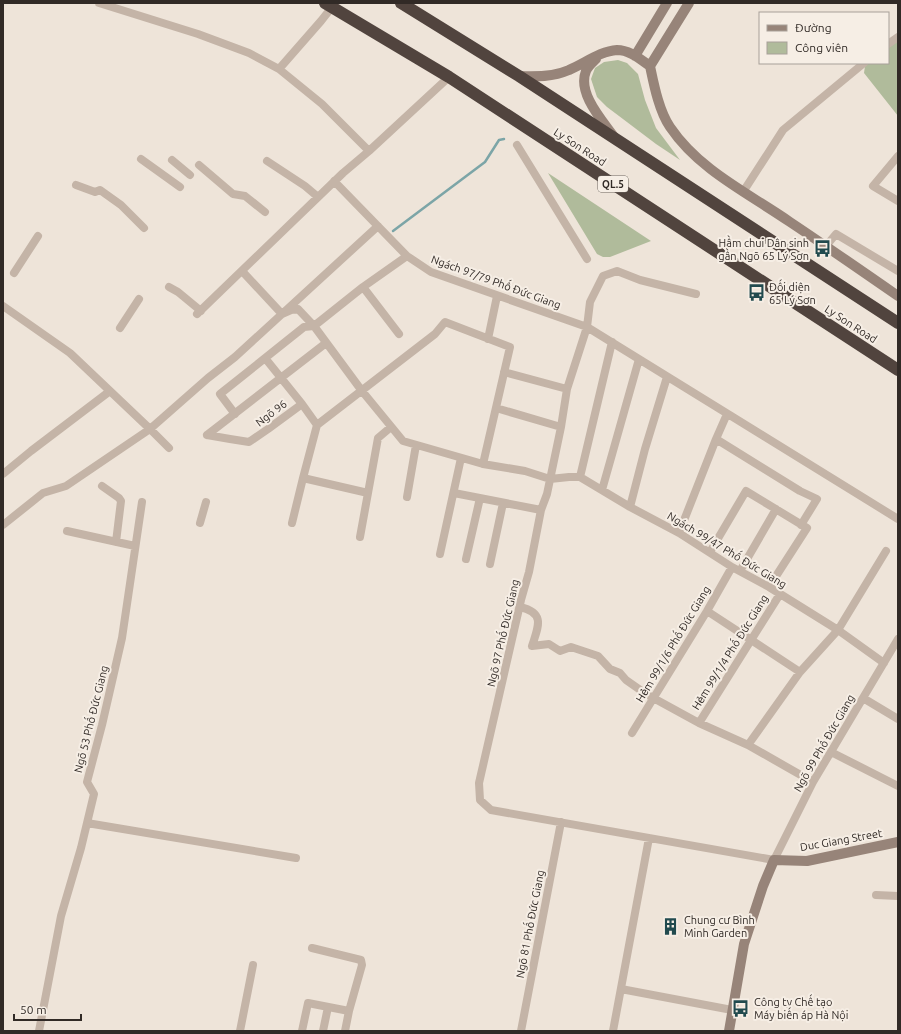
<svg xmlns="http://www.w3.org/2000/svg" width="901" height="1034" font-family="Ubuntu,sans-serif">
<rect width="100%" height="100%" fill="#eee4d9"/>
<path fill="#b0bb9b" d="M898,40V116L864,73L865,66L869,63H888V48Z
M618,60L627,63L638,74L645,100L656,128L680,160L656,144L619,116L607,107L597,97L591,79L595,68L604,62Z
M548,173L651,241L610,257H603L597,254Z"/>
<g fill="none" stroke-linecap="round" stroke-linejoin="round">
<path stroke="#7ca5a7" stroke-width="2.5" d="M393,231L485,162L499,140L504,139"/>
<path stroke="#c4b4a7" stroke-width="8" d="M99,3L198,34L249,53L279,69L322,104L369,151
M888,44L898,37
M279,69L321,21L332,7
M517,145L587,259
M898,156L873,186L898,201
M141,159L180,187
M172,160L190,175
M267,161L305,186L318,197
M199,165L233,194L245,196L265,212
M334,181L407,256L431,272L587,327L898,519
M76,185L95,192L100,190L121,205L144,228
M743,192L783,130L864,63
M826,246L836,234L898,271
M242,271L282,314L291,310L298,309L314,326L362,391L403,441L483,464L525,471L550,479L569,477H580L630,507L679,533L732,567L769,587L838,630L884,663
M14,273L38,236
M169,287L178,292L201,311
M363,287L399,334
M696,294L640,280L617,271L603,276L590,302L587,327L567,389L561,427L547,494L541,510L529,572L521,600L479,783L480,800L491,810L774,860L813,782L898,639
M3,306L70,353L150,429L169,448
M197,314L343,173L369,151L449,77
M120,328L139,299
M488,339L497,296
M265,358L302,404L317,425L435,334L445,322L510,347L483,464
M504,372L567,389
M496,408L561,427
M235,414L220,394L304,327L314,326L363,287L407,256
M207,435L326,343
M207,435L230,439L249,442L268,429L302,404
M716,439L800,491L817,499L801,525
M3,474L31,451L110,391
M580,477L612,342
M303,478L368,493
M102,486L119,498L121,501L116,542
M602,490L639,359
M454,493L541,510
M407,497L416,445
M630,507L645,449L667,377
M200,523L206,502
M292,523L303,478L317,425
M3,525L43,493L66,486L150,429L208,378L235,357L378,226
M67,531L135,546
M679,533L716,439L727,414
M360,537L378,438L391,427
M710,552L746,491L807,528L769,587
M440,554L461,458
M466,559L480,498
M490,564L503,503
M740,571L776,509
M520,607C546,613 538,627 532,646L549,644L560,651L571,647L598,656L610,669L620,673L626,680L646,694L699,723L748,745L813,782
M707,611L800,672
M863,698L898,719
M699,723L780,594
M632,733L707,611L732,567
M748,745L800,672L838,630L886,551
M831,752L898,786
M87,823L296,858
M876,895L898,896
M312,948L361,960L362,965L349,1011L345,1031
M621,989L732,1010
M39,1031L61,916L81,848L94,794L87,782L102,725L122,638L142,502
M240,1031L253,965
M302,1031L308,1003L349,1011
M323,1031L328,1007
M521,1031L561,822
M613,1031L649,838"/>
<path stroke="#978479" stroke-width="10" d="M635,56L667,3
M596,59C592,63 588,66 586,71C577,93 602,120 614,137
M650,66L689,3
M519,76C536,77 553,77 569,70C584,64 600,51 617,50C630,50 641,60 650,66C654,85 659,111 670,127C699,170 748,193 790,222C826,246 862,271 898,296
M729,1031L744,944L763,886L774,860L807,861L898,842"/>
<path stroke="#51443e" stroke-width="12" d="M325,3L449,77L898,370
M401,3L519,76L898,323"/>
</g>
<defs>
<symbol id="bus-bare" viewBox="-9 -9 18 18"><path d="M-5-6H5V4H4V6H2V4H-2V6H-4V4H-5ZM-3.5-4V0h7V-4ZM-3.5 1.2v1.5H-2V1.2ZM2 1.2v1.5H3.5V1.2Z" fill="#214a4e" stroke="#f6eee5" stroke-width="2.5" paint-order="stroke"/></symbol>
<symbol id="building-bare" viewBox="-9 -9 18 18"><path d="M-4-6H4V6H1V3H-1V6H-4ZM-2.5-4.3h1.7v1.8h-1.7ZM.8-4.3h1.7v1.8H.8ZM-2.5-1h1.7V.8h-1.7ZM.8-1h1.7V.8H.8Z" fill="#214a4e" stroke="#f6eee5" stroke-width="2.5" paint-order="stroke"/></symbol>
</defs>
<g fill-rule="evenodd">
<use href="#bus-bare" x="810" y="236" width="25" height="25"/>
<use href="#bus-bare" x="744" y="280" width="25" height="25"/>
<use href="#building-bare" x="658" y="914" width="25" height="25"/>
<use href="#bus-bare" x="728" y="996" width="25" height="25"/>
</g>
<g text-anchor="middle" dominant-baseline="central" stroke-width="4" stroke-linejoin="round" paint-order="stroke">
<rect fill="#f6eee5" stroke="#6c655f" stroke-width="1" x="598" y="176" width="30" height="16" rx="3"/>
<g font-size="10" font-weight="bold" fill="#312a26">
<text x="613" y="184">QL.5</text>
</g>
<g font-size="11" fill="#312a26" stroke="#f6eee5">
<text transform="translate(580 147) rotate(33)">Ly Son Road</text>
<text transform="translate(496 282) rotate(20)">Ngách 97/79 Phố Đức Giang</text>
<text transform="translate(851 324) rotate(33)">Ly Son Road</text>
<text transform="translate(271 413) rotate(-37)">Ngõ 96</text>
<text transform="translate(727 550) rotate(31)">Ngách 99/47 Phố Đức Giang</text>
<text transform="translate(503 633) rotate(-77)">Ngõ 97 Phố Đức Giang</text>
<text transform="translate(673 644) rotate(-59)">Hẻm 99/1/6 Phố Đức Giang</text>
<text transform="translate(730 652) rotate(-58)">Hẻm 99/1/4 Phố Đức Giang</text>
<text transform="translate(91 719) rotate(-76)">Ngõ 53 Phố Đức Giang</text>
<text transform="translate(824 743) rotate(-60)">Ngõ 99 Phố Đức Giang</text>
<text transform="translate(841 840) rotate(-10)">Duc Giang Street</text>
<text transform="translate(530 924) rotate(-79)">Ngõ 81 Phố Đức Giang</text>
</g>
<g font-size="11" fill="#312a26" stroke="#f6eee5" text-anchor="start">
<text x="809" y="243" text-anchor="end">Hầm chui Dân sinh<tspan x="809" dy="13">gần Ngõ 65 Lý Sơn</tspan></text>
<text x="769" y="287">Đối diện<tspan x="769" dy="13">65 Lý Sơn</tspan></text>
<text x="684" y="920">Chung cư Bình<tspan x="684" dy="13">Minh Garden</tspan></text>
<text x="754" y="1002">Công ty Chế tạo<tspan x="754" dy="13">Máy biến áp Hà Nội</tspan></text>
</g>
</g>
<rect width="901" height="1034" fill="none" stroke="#312a26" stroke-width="8"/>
<rect x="759" y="12" width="130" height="52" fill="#f6eee5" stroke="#a7a099"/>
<rect x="767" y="25" width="20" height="6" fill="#978479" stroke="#a7a099"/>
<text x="795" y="32" font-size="12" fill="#312a26">Đường</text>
<rect x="767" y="42" width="20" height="12" fill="#b0bb9b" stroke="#a7a099"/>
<text x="795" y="52" font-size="12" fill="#312a26">Công viên</text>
<path d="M14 1014v6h67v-6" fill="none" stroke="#312a26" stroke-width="2"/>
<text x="20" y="1014" font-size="12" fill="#312a26" stroke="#f6eee5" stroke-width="3" paint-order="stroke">50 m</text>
</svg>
